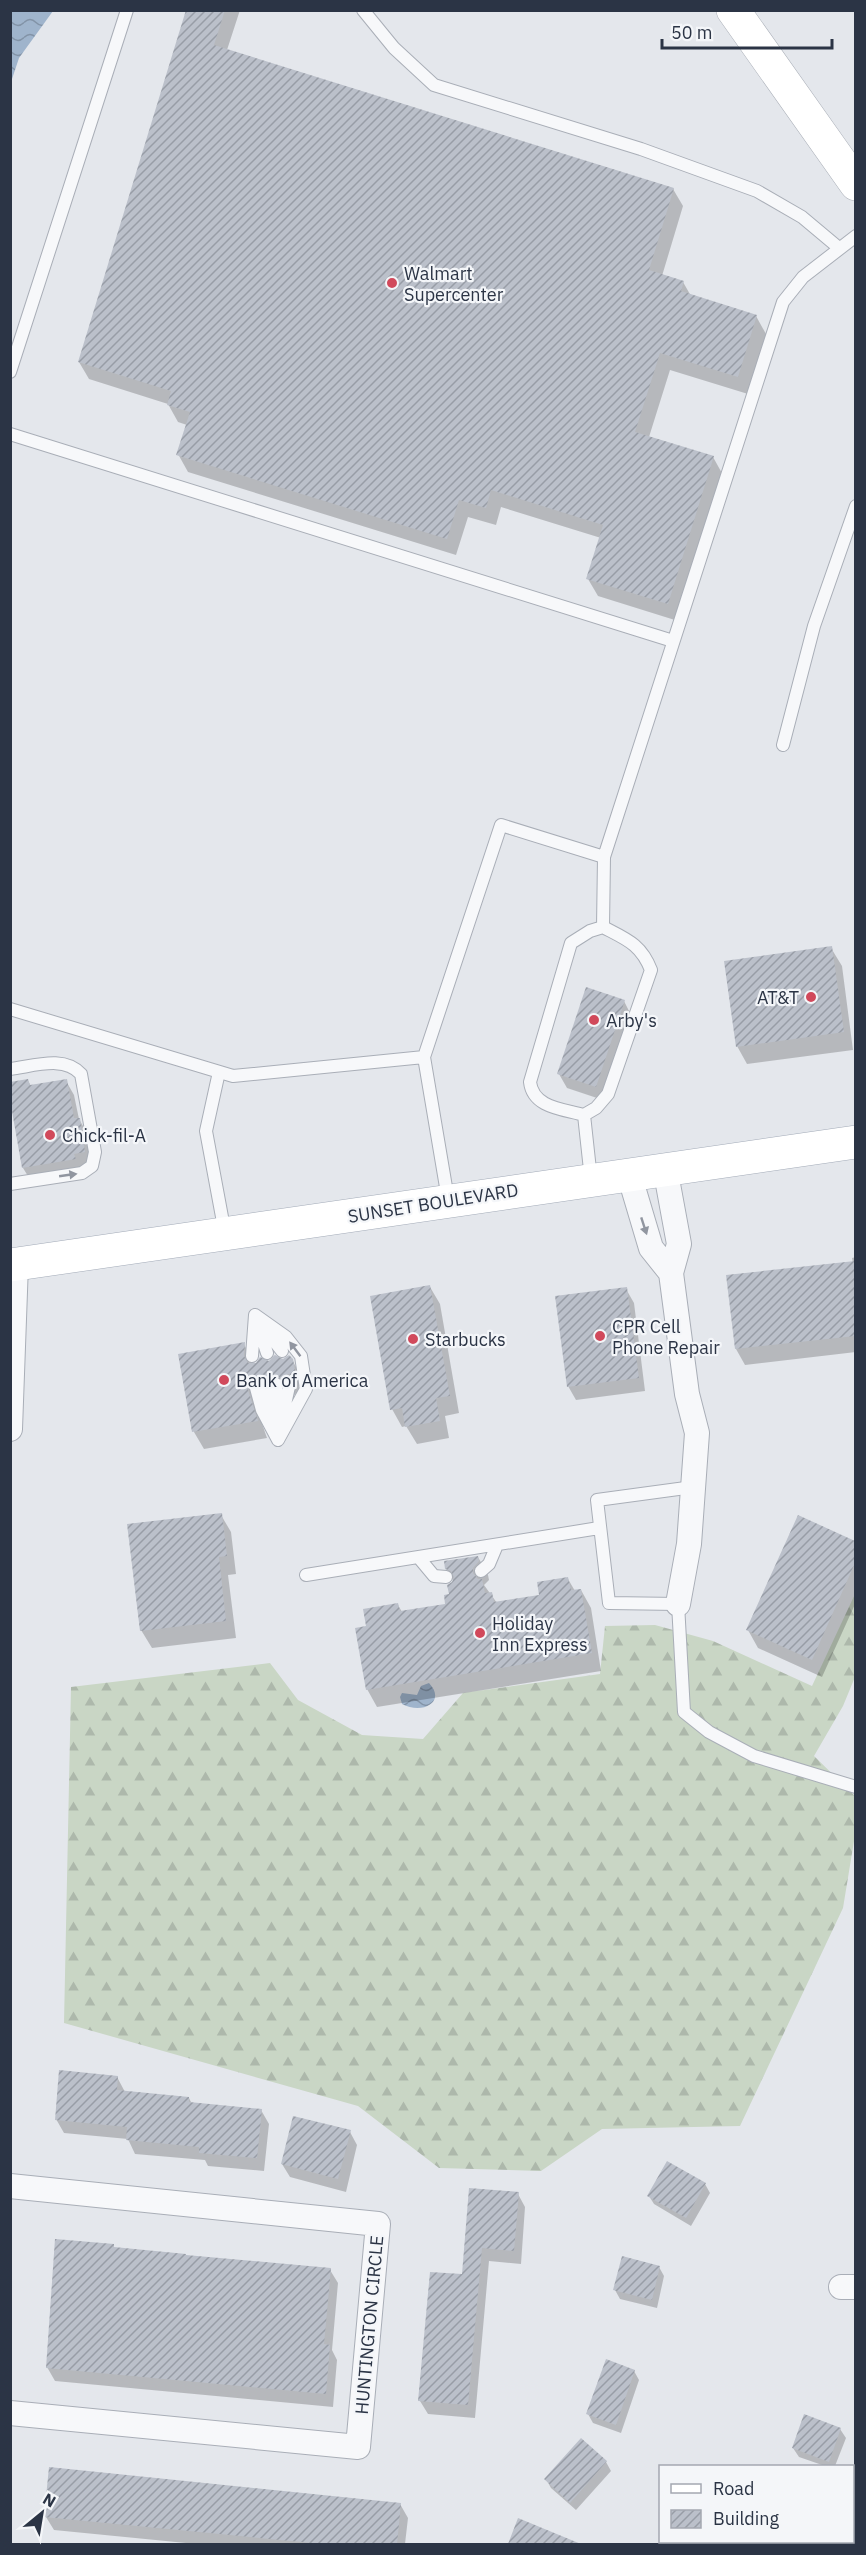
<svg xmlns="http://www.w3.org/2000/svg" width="866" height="2555" font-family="'IBM Plex Sans',sans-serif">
<defs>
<pattern id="forest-firs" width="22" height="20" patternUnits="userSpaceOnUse" patternTransform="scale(1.5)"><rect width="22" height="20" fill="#c9d6c5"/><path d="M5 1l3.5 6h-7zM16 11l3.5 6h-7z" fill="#adb8ab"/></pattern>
<pattern id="water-waves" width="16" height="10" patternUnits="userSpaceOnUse" patternTransform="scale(1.5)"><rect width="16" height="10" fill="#9fb4cc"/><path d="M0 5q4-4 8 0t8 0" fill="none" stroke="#8293a7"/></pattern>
<pattern id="building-hatch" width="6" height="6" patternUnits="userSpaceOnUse" patternTransform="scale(1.5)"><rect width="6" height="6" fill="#bbc0ca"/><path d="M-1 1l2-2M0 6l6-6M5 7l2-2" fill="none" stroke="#989da6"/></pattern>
</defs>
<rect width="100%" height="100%" fill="#e4e7ec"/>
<path fill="url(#forest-firs)" d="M855,1594V1677L843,1706L814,1756L855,1796V1835L843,1908L740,2126L602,2129L541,2171L439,2168L358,2106L64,2023L71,1687L270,1663L298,1700L362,1735L423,1739L463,1693L600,1674L605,1626L655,1625L713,1641L812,1686Z"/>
<path fill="url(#water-waves)" d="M11,10L53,11L19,58L11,82Z
M429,1683C447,1702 422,1715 402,1704L400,1697L402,1693L417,1695L421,1686Z"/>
<path fill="#0003" d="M188,10H240L227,50L673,189L683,206L662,276L683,282L691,296L756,316L766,334L748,394L670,370L649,437L713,457L723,475L678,621L598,596L588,579L601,538L501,507L496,525L468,517L456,555L188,472L178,454L187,425L178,422L168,404L89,379L79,362Z
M831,948L842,966L853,1050L747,1064L737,1046Z
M624,1001L631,1015L603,1100L567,1088L559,1074Z
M28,1081L31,1086L66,1081L74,1095L79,1119L87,1133L92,1166L31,1181L23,1168Z
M856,1257V1312L851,1313L856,1352L745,1365L736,1349L728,1277L853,1263L852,1258Z
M430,1287L440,1304L459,1413L445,1416L449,1438L417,1444L406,1426L402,1427L392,1409Z
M626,1289L634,1303L645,1391L576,1400L568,1386Z
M244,1344L254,1365L292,1360L303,1379L305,1393L299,1391L293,1396L286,1393L257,1409L267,1438L204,1449L194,1432L180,1355Z
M221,1515L231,1532L236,1574L228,1575L236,1638L152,1648L141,1630Z
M798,1517L856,1542V1602L822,1677L758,1648L748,1630Z
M478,1557L488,1575L489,1580L484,1585L497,1603L541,1596L568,1579L575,1591L581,1590L591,1608L601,1671L377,1707L367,1689L368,1628L398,1605L402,1612L447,1605L454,1582L446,1568Z
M117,2077L125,2092L189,2098L192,2104L261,2110L269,2124L264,2171L208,2166L205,2160L135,2154L128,2139L64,2133L56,2119Z
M350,2132L357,2145L346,2192L290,2177L282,2164Z
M705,2184L710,2193L691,2226L654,2204L649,2196Z
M518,2194L525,2207L521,2264L489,2261L475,2418L428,2414L420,2401L463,2276Z
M115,2249L330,2270L338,2283L332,2350L337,2360L333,2407L55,2381L47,2367Z
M659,2267L664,2276L657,2308L620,2299L615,2290Z
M634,2371L639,2380L621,2433L593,2423L588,2414Z
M840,2429L846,2438L835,2466H825L799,2457L793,2448Z
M581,2440L606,2462L611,2471L576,2510L551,2488L546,2479Z
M400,2504L408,2518L405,2544H196L54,2530L46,2517Z
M519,2520L567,2540L570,2544H509Z
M739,2542H789L793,2544H736Z"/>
<path fill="url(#building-hatch)" d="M186,10H225L214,45L674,188L649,270L684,281L681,291L757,315L738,377L660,353L635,432L714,456L668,604L586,579L603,525L491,490L486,508L459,500L447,539L176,455L190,412L167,405L171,391L78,362Z
M832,946L844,1032L736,1047L724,961Z
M586,987L625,1000L596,1087L557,1074Z
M28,1079L30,1085L67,1079L74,1118H80L85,1152L74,1154L76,1159L22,1168L10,1100V1082Z
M855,1261V1336L735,1349L726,1275Z
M430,1285L450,1396L436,1398L440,1421L405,1427L402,1408L390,1410L370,1296Z
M627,1287L639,1378L567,1387L555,1296Z
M245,1342L244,1356L248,1363H256L260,1357L269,1361L275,1355L283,1359L289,1355L293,1359L296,1376L288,1374L282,1379L275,1376L250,1383L248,1390L258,1421L192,1432L178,1354Z
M222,1513L227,1556L219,1557L226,1621L140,1631L127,1524Z
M798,1515L855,1541V1563L812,1660L746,1630Z
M478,1556L479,1561L473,1568V1573L478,1579H482L485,1593L492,1592L494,1602L539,1595L537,1582L568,1577L571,1590L581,1589L592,1653L366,1690L355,1628L366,1626L363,1609L398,1603L400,1611L445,1604L444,1595L449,1594L447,1585L452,1582L454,1577L451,1571L445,1569L444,1561Z
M59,2070L118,2076L117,2090L189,2097V2102L262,2109L257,2158L199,2153V2147L126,2140L127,2127L55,2120Z
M293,2116L351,2130L338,2179L281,2164Z
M667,2161L706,2183L686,2218L647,2196Z
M469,2188L519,2192L514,2251L482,2248L468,2405L418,2401L430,2272L462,2274Z
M55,2239L114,2244V2247L186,2254V2255L331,2268L324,2344L330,2345L326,2394L46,2368Z
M622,2256L660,2266L652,2300L613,2290Z
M606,2359L635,2370L616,2425L586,2414Z
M804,2414L841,2428L829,2462L792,2448Z
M581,2438L607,2461L570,2503L544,2479Z
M49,2467L401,2503L397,2544H322L44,2517Z
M518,2518L581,2544H508Z"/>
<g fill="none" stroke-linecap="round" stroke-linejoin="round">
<defs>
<path id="lane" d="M363,10L394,48L434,85L641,149L757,191L802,217L839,248
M10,372L127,10
M10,434L673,641
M783,745L814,626L856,506
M603,927L604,857L783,302L803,277L856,236
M603,927C626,939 641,944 651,970L608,1094L596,1108L584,1115C563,1109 533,1108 530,1082L571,943L590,931Z
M10,1009L233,1076L424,1057L448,1199
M424,1057L501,825L604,857
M10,1069C34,1066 64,1055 81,1074L95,1152L92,1166L82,1173L10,1184
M219,1072L206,1131L225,1233
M584,1115L591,1179
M255,1315L286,1337L301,1356L306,1389L278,1440
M261,1324L282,1351
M258,1325L267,1353
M252,1356L255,1315
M276,1384L277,1421
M266,1386L271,1409
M256,1388L262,1410L278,1440
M280,1427L290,1382
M693,1487L597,1500L609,1603L678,1604L684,1712L709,1732L754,1756L856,1787
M419,1558L434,1576L446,1577
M481,1571L489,1564L497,1545
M306,1575L599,1528"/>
<path id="street" d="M665,1168L679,1244L671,1273L687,1394L697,1433L689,1544L678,1604
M629,1174L651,1248L671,1273
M10,1429L16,1264
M10,2186L378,2224L358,2447L10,2413
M841,2287H856"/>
<path id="secondary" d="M733,10L856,184"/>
<path id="primary" d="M10,1265L856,1142"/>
</defs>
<use href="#lane" stroke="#a9aeb7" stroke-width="14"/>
<use href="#street" stroke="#a9aeb7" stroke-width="26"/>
<use href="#secondary" stroke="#a9aeb7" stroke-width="34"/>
<use href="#primary" stroke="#a3abb8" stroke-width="34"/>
<use href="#lane" stroke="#f7f8fa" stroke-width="12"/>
<use href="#street" stroke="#f7f8fa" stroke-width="24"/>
<use href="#secondary" stroke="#fff" stroke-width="33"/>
<use href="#primary" stroke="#fff" stroke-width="33"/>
</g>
<defs><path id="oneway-solid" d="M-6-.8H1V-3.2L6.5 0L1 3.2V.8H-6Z" transform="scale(1.5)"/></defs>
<g fill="#9196a0">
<use href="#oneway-solid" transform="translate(68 1175) rotate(-8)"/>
<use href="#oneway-solid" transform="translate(644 1226) rotate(72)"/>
<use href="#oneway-solid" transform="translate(295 1349) rotate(-127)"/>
</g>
<g fill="#d1495b" stroke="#f4f6f9" stroke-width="2">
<circle cx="392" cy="283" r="6"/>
<circle cx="811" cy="997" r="6"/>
<circle cx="594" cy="1020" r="6"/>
<circle cx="50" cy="1135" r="6"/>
<circle cx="600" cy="1336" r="6"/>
<circle cx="413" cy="1339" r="6"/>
<circle cx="224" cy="1380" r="6"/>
<circle cx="480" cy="1633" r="6"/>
</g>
<g text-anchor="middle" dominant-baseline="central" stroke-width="4.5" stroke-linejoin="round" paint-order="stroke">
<g font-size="18" fill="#2b3445" stroke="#f4f6f9" text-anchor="start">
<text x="404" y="273">Walmart<tspan x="404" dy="21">Supercenter</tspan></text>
<text x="799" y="997" text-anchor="end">AT&amp;T</text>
<text x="606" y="1020">Arby's</text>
<text x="62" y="1135">Chick-fil-A</text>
<text x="612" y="1326">CPR Cell<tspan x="612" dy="21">Phone Repair</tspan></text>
<text x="425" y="1339">Starbucks</text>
<text x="236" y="1380">Bank of America</text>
<text x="492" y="1623">Holiday<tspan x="492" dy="21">Inn Express</tspan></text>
</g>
<g font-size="18" fill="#2b3445" stroke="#f4f6f9">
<text transform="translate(433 1203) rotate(-9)">SUNSET BOULEVARD</text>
<text transform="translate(369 2325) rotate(-85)">HUNTINGTON CIRCLE</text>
</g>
</g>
<rect width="866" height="2555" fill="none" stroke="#2b3445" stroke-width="24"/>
<rect x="659" y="2465" width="195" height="78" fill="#f4f6f9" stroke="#a4a8b1" stroke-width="1.5"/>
<rect x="671" y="2484" width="30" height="9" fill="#ffffff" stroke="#a4a8b1" stroke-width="1.5"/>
<text x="713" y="2495" font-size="18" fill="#2b3445">Road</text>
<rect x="671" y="2510" width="30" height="18" fill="url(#building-hatch)" stroke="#a4a8b1" stroke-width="1.5"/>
<text x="713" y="2525" font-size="18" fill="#2b3445">Building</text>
<g transform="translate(42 2513) rotate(30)" stroke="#f4f6f9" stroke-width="4.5" paint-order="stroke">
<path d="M0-4.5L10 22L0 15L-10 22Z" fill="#2b3445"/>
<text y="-9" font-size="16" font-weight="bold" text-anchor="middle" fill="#2b3445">N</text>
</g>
<path d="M662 39v9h170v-9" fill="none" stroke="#2b3445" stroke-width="3"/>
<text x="671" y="39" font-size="18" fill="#2b3445" stroke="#f4f6f9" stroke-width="4.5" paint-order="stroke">50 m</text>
</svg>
